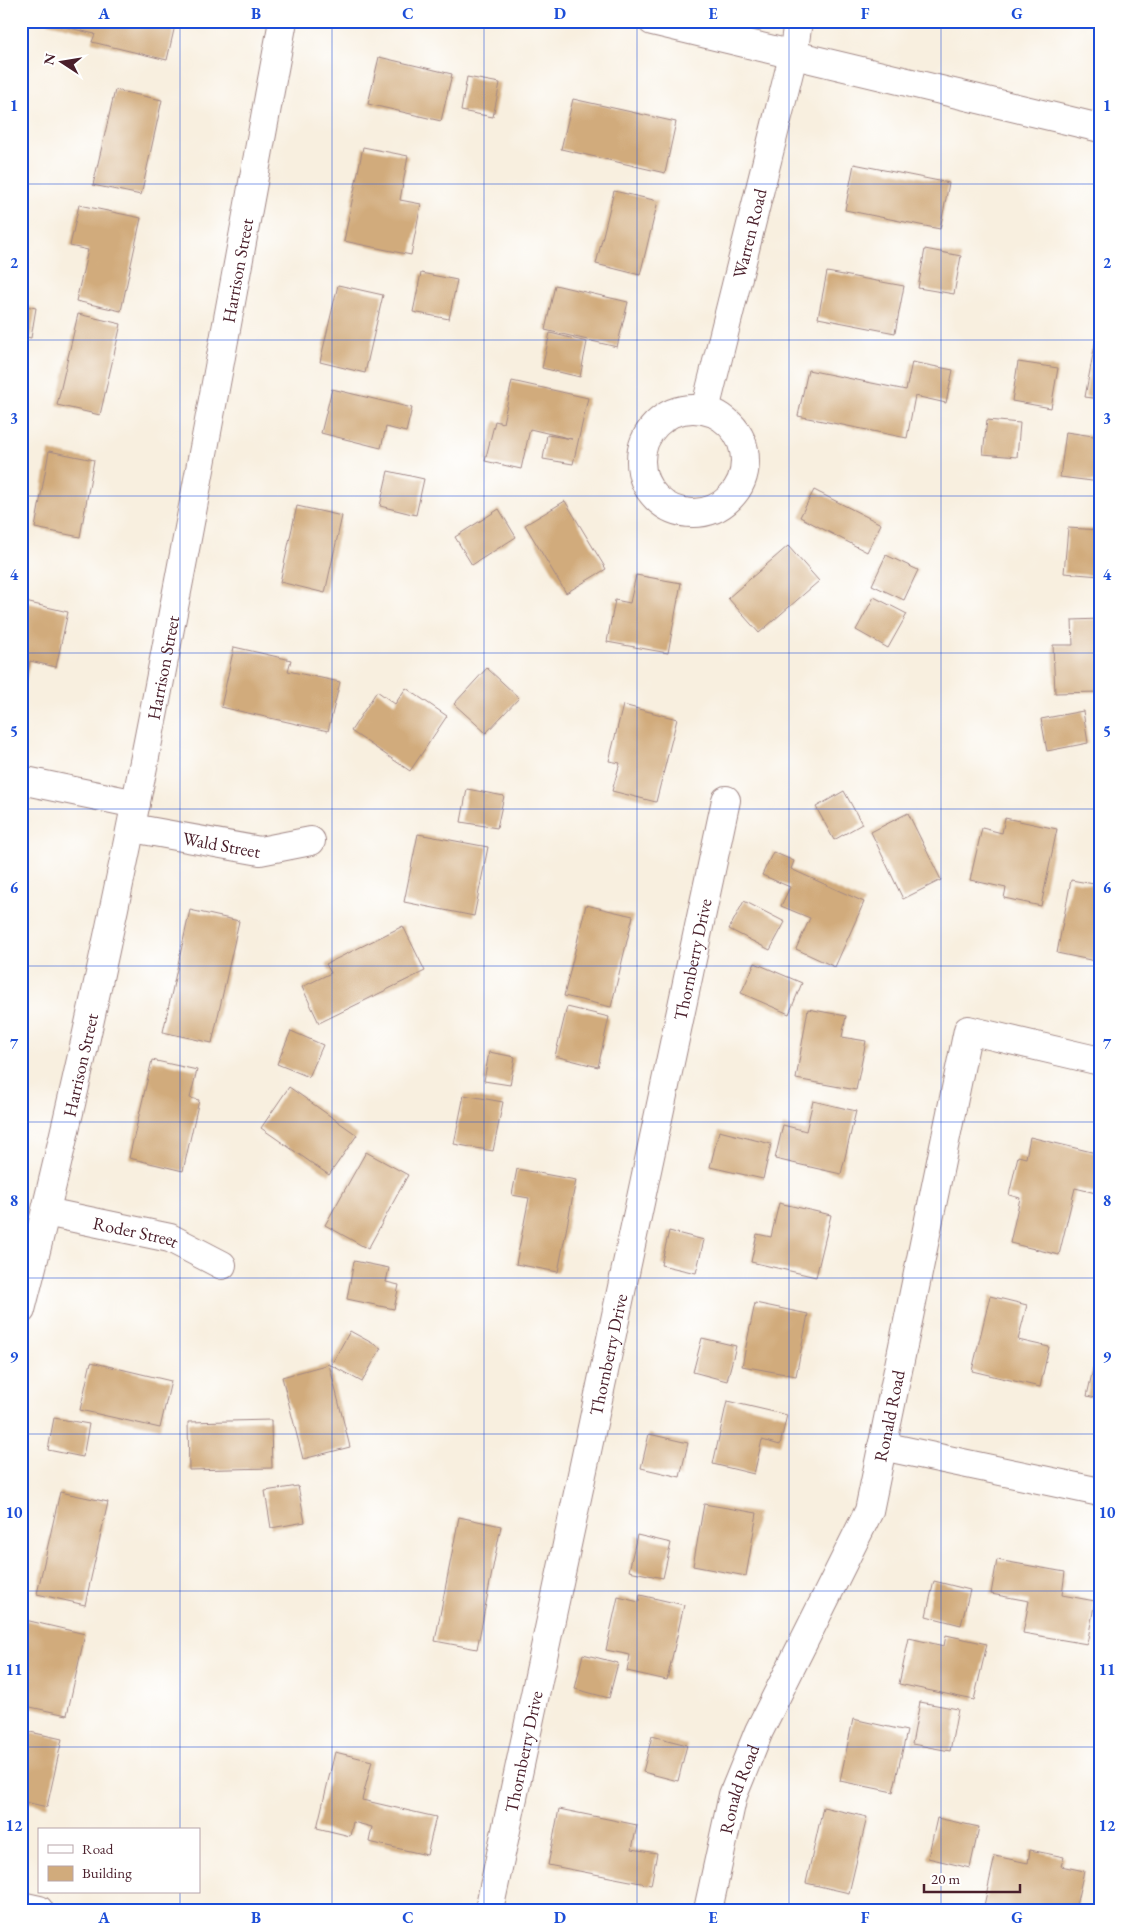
<svg xmlns="http://www.w3.org/2000/svg" width="1121" height="1931" font-family="'EB Garamond',serif">
<rect width="100%" height="100%" fill="#fff"/>
<filter id="ink" filterUnits="userSpaceOnUse"><feTurbulence type="fractalNoise" baseFrequency=".02" numOctaves="2"/><feDisplacementMap in="SourceGraphic" scale="10" xChannelSelector="R" yChannelSelector="G"/><feConvolveMatrix kernelMatrix="1 2 1 2 8 2 1 2 1" color-interpolation-filters="sRGB"/></filter>
<filter id="wash" filterUnits="userSpaceOnUse"><feTurbulence type="fractalNoise" baseFrequency=".0096" numOctaves="4" result="noise"/><feDisplacementMap in="SourceGraphic" scale="20" xChannelSelector="R" yChannelSelector="G"/><feGaussianBlur stdDeviation="1.12" result="paint"/><feColorMatrix in="noise" values="0 0 0 0 0 0 0 0 0 0 0 0 0 0 0 0 0 1.4 0 .05"/><feComposite in="paint" operator="in"/></filter>
<g filter="url(#wash)">
<rect width="100%" height="100%" fill="#f8efdf"/>
<g id="blocks">
<path fill="#d1ab7c" d="M49,21H176L167,60L92,42L95,34L48,23Z
M379,57L452,74L441,121L368,104Z
M467,77L500,83L493,117L461,111Z
M115,90L162,100L141,195L93,185Z
M573,99L676,122L665,173L561,149Z
M363,147L408,156L400,200L421,204L411,255L344,241Z
M854,164L949,183L940,229L845,210Z
M614,191L658,201L640,275L596,264Z
M79,205L141,218L121,311L76,301L88,250L70,246Z
M925,249L961,256L954,294L918,288Z
M827,272L904,286L895,333L818,318Z
M421,273L457,280L449,319L413,312Z
M338,285L383,295L365,373L320,362Z
M555,285L628,302L617,347L545,330Z
M21,305L36,308L31,338L21,336Z
M78,314L121,324L100,415L57,405Z
M1099,322H1100V399L1085,397Z
M550,333L587,342L580,377L542,368Z
M912,362L953,370L946,403L915,396L907,438L798,416L808,370L906,390Z
M1018,362L1058,368L1051,408L1012,401Z
M512,381L588,398L573,464L543,459L547,435L572,439L530,429L521,469L485,461L495,421L503,423Z
M332,389L412,408L406,432L386,427L381,448L321,433Z
M987,420L1020,423L1017,457L983,454Z
M1066,432L1100,437V482L1060,477Z
M49,451L94,460L80,537L35,528Z
M388,471L424,479L416,515L380,506Z
M814,490L881,524L867,552L800,517Z
M565,501L606,569L566,593L525,525Z
M297,506L342,516L325,593L280,582Z
M499,509L516,537L472,565L455,537Z
M1068,528L1100,530V576L1064,573Z
M788,546L819,581L759,633L728,598Z
M886,555L918,570L904,600L872,585Z
M636,575L681,583L668,653L607,642L615,600L630,603Z
M874,597L907,614L888,648L856,630Z
M21,601L68,612L56,667L30,661L25,684L21,683Z
M1100,619V692L1055,693L1053,645H1073L1072,620Z
M234,647L291,660L288,671L340,682L328,731L221,707Z
M487,668L519,698L486,733L454,704Z
M406,688L447,716L410,771L351,731L377,691L395,704Z
M623,705L677,719L656,802L612,791L620,763L609,761Z
M1083,711L1088,743L1047,751L1041,719Z
M467,789L504,796L497,828L461,822Z
M844,791L862,824L834,840L816,807Z
M908,813L941,880L903,899L871,832Z
M1005,818L1057,829L1041,906L1004,898L1006,888L970,880L982,828L1002,833Z
M418,834L488,847L474,916L404,902Z
M773,852L794,861L791,869L864,902L835,967L796,949L810,918L781,906L790,887L762,875Z
M1071,880L1100,885V962L1057,953Z
M744,901L785,922L770,950L729,929Z
M586,905L633,916L611,1007L564,996Z
M190,910L239,921L212,1043L163,1032Z
M403,926L425,971L319,1023L302,987L331,973L326,964Z
M755,963L802,983L789,1014L741,993Z
M567,1007L609,1017L598,1067L555,1056Z
M808,1009L846,1016L842,1037L866,1041L856,1090L796,1079Z
M291,1031L323,1045L309,1077L277,1064Z
M489,1052L515,1057L510,1085L484,1081Z
M152,1060L197,1070L190,1098L199,1100L183,1171L129,1158Z
M289,1087L357,1135L329,1175L261,1128Z
M464,1095L503,1102L493,1151L454,1144Z
M813,1101L856,1111L841,1174L775,1159L783,1125L806,1131Z
M719,1131L771,1144L763,1179L710,1167Z
M1030,1137L1100,1154V1194L1075,1188L1059,1255L1010,1243L1020,1198L1009,1195L1018,1156L1026,1158Z
M366,1152L408,1175L368,1249L325,1225Z
M517,1169L576,1180L558,1272L516,1264L529,1198L512,1195Z
M779,1203L831,1215L816,1277L751,1262L757,1234L771,1237Z
M669,1231L704,1240L696,1273L661,1265Z
M354,1261L389,1268L386,1282L399,1285L394,1309L347,1299Z
M990,1296L1027,1305L1018,1340L1049,1347L1040,1387L972,1371Z
M755,1303L808,1314L796,1376L742,1366Z
M350,1331L381,1348L362,1382L331,1365Z
M702,1338L736,1346L727,1381L693,1372Z
M1099,1342H1100V1399L1087,1396Z
M91,1362L171,1381L160,1428L80,1410Z
M329,1364L350,1447L303,1459L282,1377Z
M727,1401L787,1415L780,1445L762,1440L754,1474L713,1464Z
M54,1418L89,1424L83,1457L48,1450Z
M271,1420L272,1468L189,1470L188,1422Z
M649,1434L688,1443L680,1477L641,1468Z
M298,1486L305,1522L271,1528L265,1491Z
M60,1492L108,1502L85,1605L37,1594Z
M704,1504L757,1513L746,1576L693,1566Z
M459,1517L501,1526L477,1649L435,1641Z
M637,1535L671,1543L663,1578L629,1571Z
M997,1560L1065,1572L1062,1595L1095,1601L1087,1644L1023,1633L1029,1601L991,1594Z
M934,1581L970,1590L961,1625L926,1616Z
M640,1595L684,1605L667,1680L627,1671L630,1655L606,1650L618,1597L639,1602Z
M21,1619L85,1634L67,1715L21,1705Z
M946,1635L987,1644L974,1700L899,1684L909,1638L944,1646Z
M583,1654L618,1663L609,1698L575,1689Z
M920,1702L958,1709L950,1751L912,1744Z
M853,1719L907,1731L893,1792L840,1781Z
M21,1730L62,1739L47,1807L21,1801Z
M652,1736L687,1745L678,1781L643,1772Z
M335,1752L372,1761L362,1800L436,1817L427,1855L369,1842L372,1827L353,1822L350,1836L317,1828Z
M823,1807L867,1817L849,1893L806,1883Z
M559,1809L637,1825L632,1849L657,1853L651,1885L548,1865Z
M937,1818L979,1827L970,1868L928,1858Z
M1030,1850L1064,1857L1061,1866L1084,1871L1075,1910H983L995,1856L1028,1863Z
M801,1905L819,1909V1910H800Z"/>
</g>
</g>
<g filter="url(#ink)">
<use href="#blocks" fill-opacity="0" stroke="#a18785" stroke-width="1"/>
<g fill="none" stroke-linecap="round" stroke-linejoin="round">
<defs>
<g id="minor">
<path d="M652,21L1100,128"/>
<circle cx="693" cy="461" r="52"/>
<path id="s1" d="M705,410L793,56L798,21"/>
<path d="M21,780L136,804"/>
<path id="s2" d="M132,828L260,851L311,841"/>
<path id="s3" d="M46,1212L170,1238L222,1265"/>
<path id="s4" d="M21,1310C130,885 202,452 283,21"/>
<path d="M882,1446L1100,1492"/>
<path id="s5" d="M489,1910L726,800"/>
<path id="s6" d="M708,1910L733,1795L759,1731L869,1511L968,1030L1100,1061"/>
</g>
<path id="major" d="M21,1906L39,1910"/>
</defs>
<use href="#minor" stroke="#a18785" stroke-width="30"/>
<use href="#major" stroke="#a18785" stroke-width="30"/>
<use href="#minor" stroke="#fff" stroke-width="28"/>
<use href="#major" stroke="#fff" stroke-width="28"/>
</g>
</g>
<path fill="none" stroke="#1d4ed8" stroke-width="1" stroke-opacity="0.55" d="M180,21V1830M332,21V1910M484,21V1910M637,21V1910M789,21V1910M941,21V1910M21,184H1100M21,340H1100M21,496H1100M21,653H1100M21,809H1100M21,966H1100M21,1122H1100M21,1278H1100M21,1434H1100M21,1591H1100M21,1747H1100M180,1892V1910"/>
<g text-anchor="middle" dominant-baseline="central" stroke-width="5" stroke-linejoin="round" paint-order="stroke">
<g font-size="18" fill="#4a1f2b" stroke="#fff">
<text stroke="none"><textPath href="#s1" startOffset="182">Warren Road</textPath></text>
<text stroke="none"><textPath href="#s4" startOffset="1062">Harrison Street</textPath></text>
<text stroke="none"><textPath href="#s4" startOffset="658">Harrison Street</textPath></text>
<text stroke="none"><textPath href="#s2" startOffset="91">Wald Street</textPath></text>
<text stroke="none"><textPath href="#s5" startOffset="972">Thornberry Drive</textPath></text>
<text stroke="none"><textPath href="#s4" startOffset="252">Harrison Street</textPath></text>
<text stroke="none"><textPath href="#s3" startOffset="92">Roder Street</textPath></text>
<text stroke="none"><textPath href="#s5" startOffset="568">Thornberry Drive</textPath></text>
<text stroke="none"><textPath href="#s6" startOffset="530">Ronald Road</textPath></text>
<text stroke="none"><textPath href="#s5" startOffset="162">Thornberry Drive</textPath></text>
<text stroke="none"><textPath href="#s6" startOffset="125">Ronald Road</textPath></text>
</g>
</g>
<rect width="1121" height="1931" fill="none" stroke="#fff" stroke-width="55"/>
<rect x="38" y="1828" width="162" height="65" fill="#ffffff" stroke="#b7a5aa"/>
<rect x="48" y="1845" width="25" height="8" fill="#ffffff" stroke="#b7a5aa"/>
<text x="82" y="1854" font-size="15" fill="#4a1f2b">Road</text>
<rect x="48" y="1866" width="25" height="15" fill="#d1ab7c" stroke="#b7a5aa"/>
<text x="82" y="1878" font-size="15" fill="#4a1f2b">Building</text>
<g transform="translate(62 62) rotate(282)" stroke="#ffffff" stroke-width="4" paint-order="stroke">
<path d="M0-4L9 19L0 12L-9 19Z" fill="#4a1f2b"/>
<text y="-8" font-size="14" font-weight="bold" text-anchor="middle" fill="#4a1f2b">N</text>
</g>
<path d="M924 1884v8h96v-8" fill="none" stroke="#4a1f2b" stroke-width="2.5"/>
<text x="931" y="1884" font-size="15" fill="#4a1f2b" stroke="#ffffff" stroke-width="4" paint-order="stroke">20 m</text>
<rect x="28" y="28" width="1066" height="1876" fill="none" stroke="#1d4ed8" stroke-width="2"/>
<g font-size="16" text-anchor="middle" font-weight="bold" fill="#1d4ed8">
<text x="104" y="19">A</text>
<text x="256" y="19">B</text>
<text x="408" y="19">C</text>
<text x="560" y="19">D</text>
<text x="713" y="19">E</text>
<text x="865" y="19">F</text>
<text x="1017" y="19">G</text>
<text x="14" y="111">1</text>
<text x="1107" y="111">1</text>
<text x="14" y="268">2</text>
<text x="1107" y="268">2</text>
<text x="14" y="424">3</text>
<text x="1107" y="424">3</text>
<text x="14" y="580">4</text>
<text x="1107" y="580">4</text>
<text x="14" y="737">5</text>
<text x="1107" y="737">5</text>
<text x="14" y="893">6</text>
<text x="1107" y="893">6</text>
<text x="14" y="1049">7</text>
<text x="1107" y="1049">7</text>
<text x="14" y="1206">8</text>
<text x="1107" y="1206">8</text>
<text x="14" y="1362">9</text>
<text x="1107" y="1362">9</text>
<text x="14" y="1518">10</text>
<text x="1107" y="1518">10</text>
<text x="14" y="1675">11</text>
<text x="1107" y="1675">11</text>
<text x="14" y="1831">12</text>
<text x="1107" y="1831">12</text>
<text x="104" y="1923">A</text>
<text x="256" y="1923">B</text>
<text x="408" y="1923">C</text>
<text x="560" y="1923">D</text>
<text x="713" y="1923">E</text>
<text x="865" y="1923">F</text>
<text x="1017" y="1923">G</text>
</g>
</svg>
